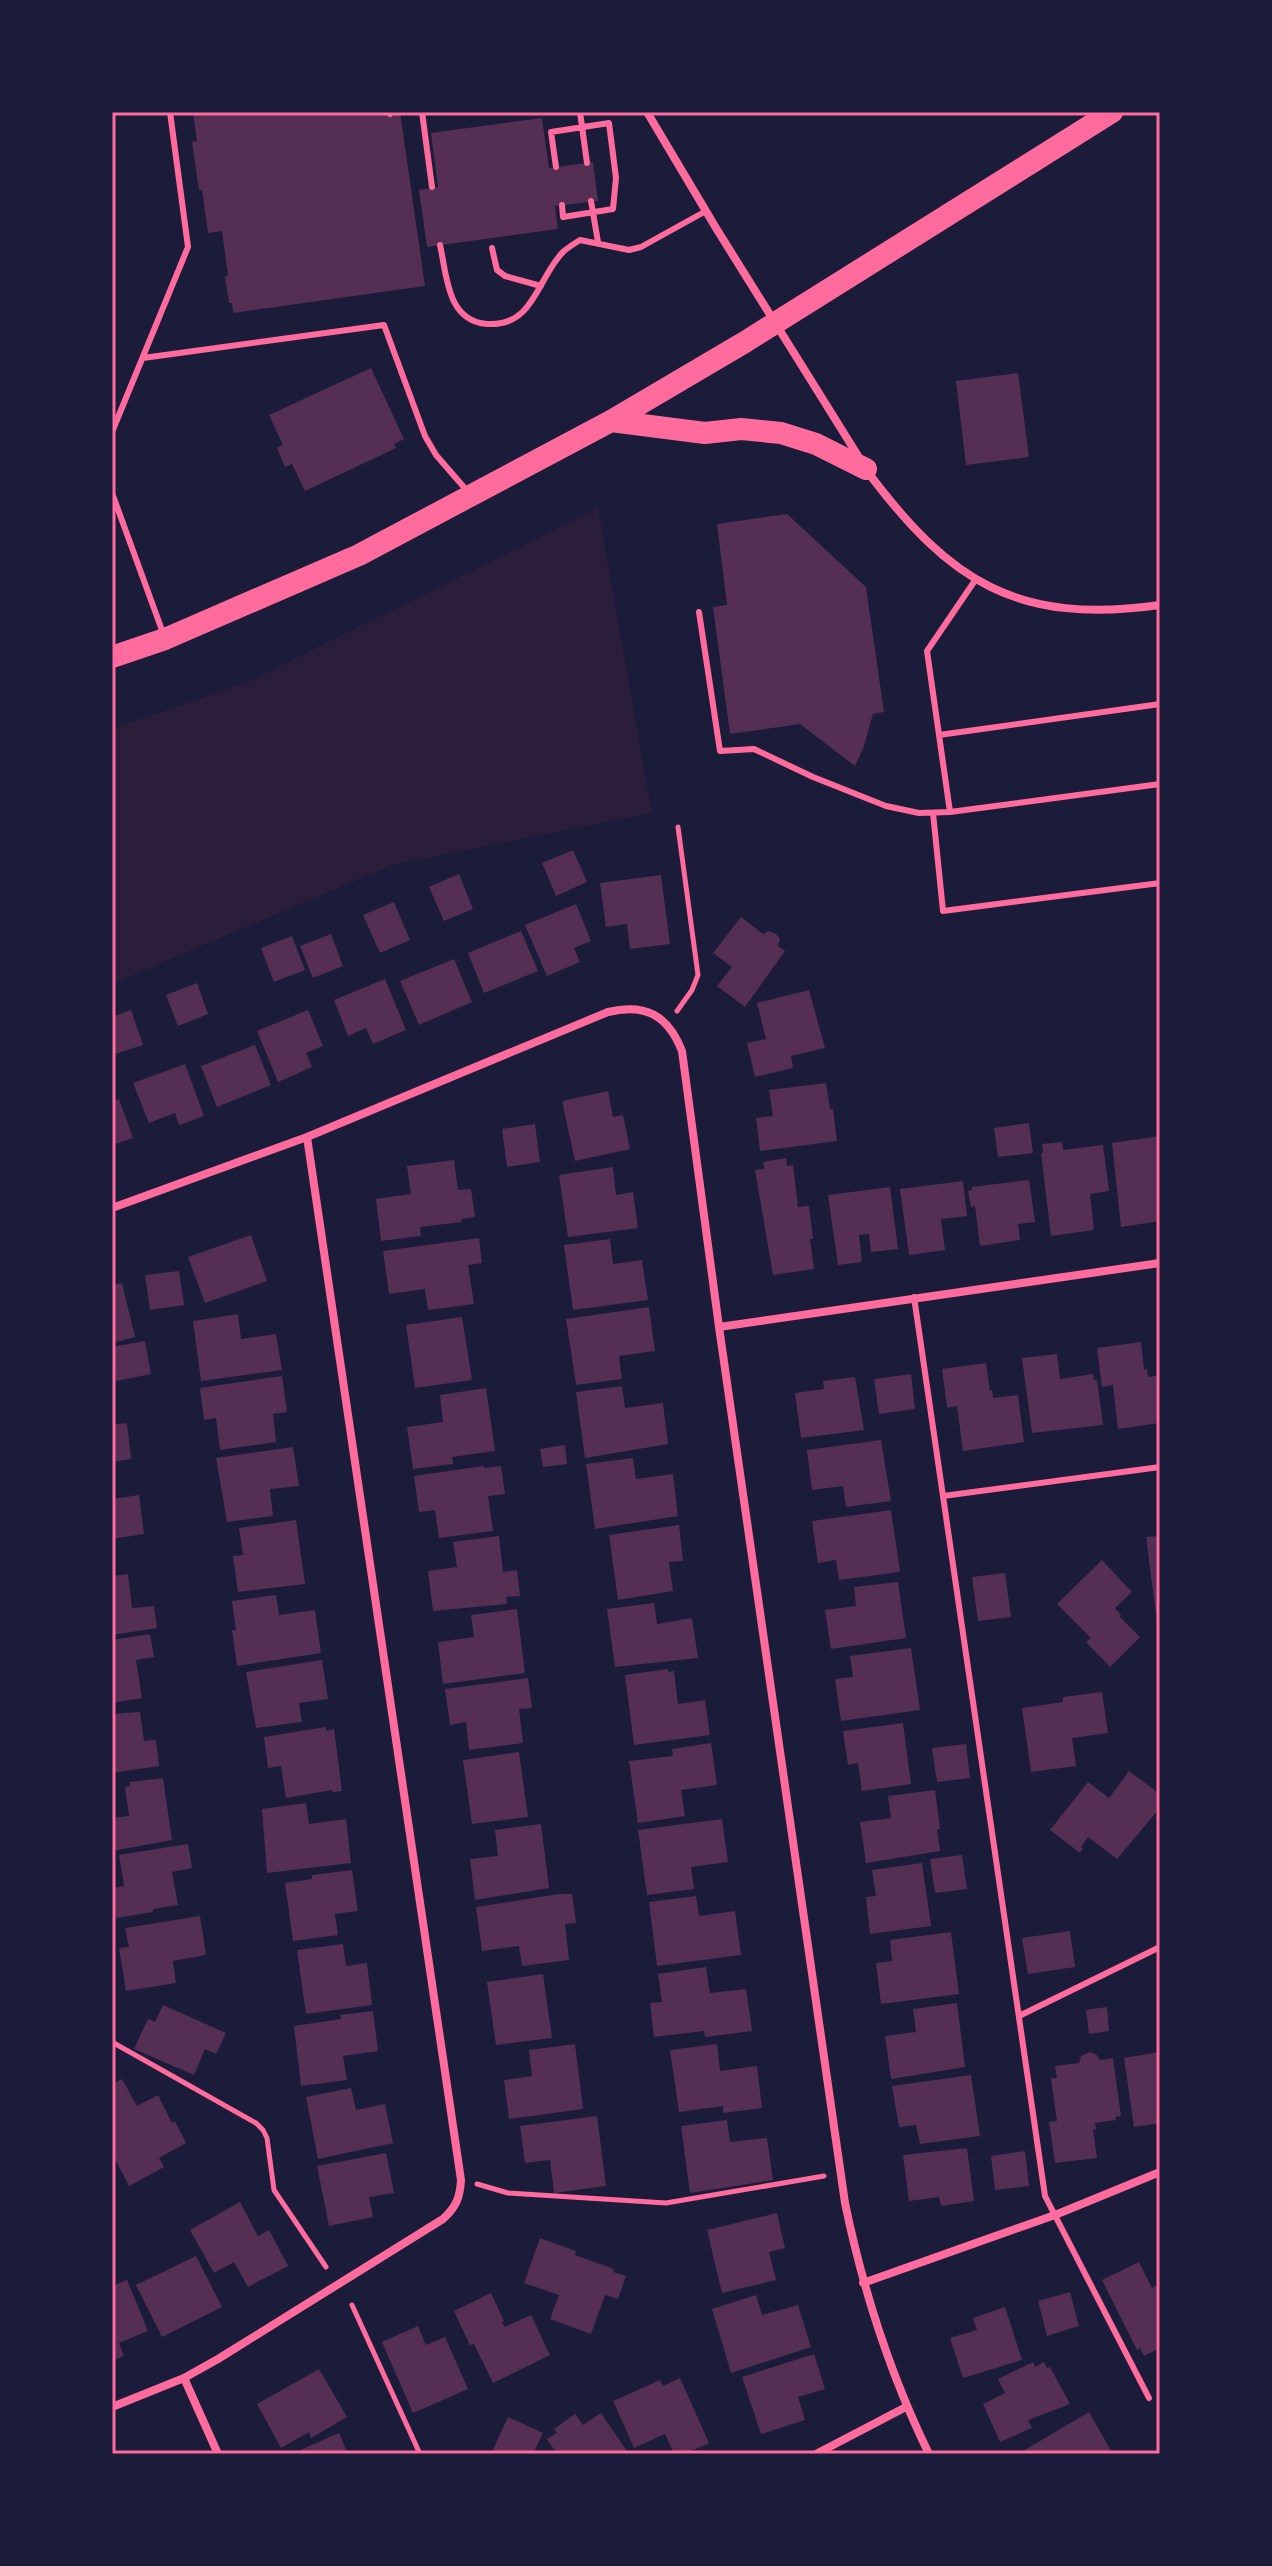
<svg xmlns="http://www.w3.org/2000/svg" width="1272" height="2566" font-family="'Alegreya Sans',sans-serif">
<rect width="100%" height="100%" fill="#1b1b3a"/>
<path fill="#2a1e3b" d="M598,508L652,813L392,865L112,984V729L245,683Z"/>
<path fill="#542f53" d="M193,112H380V115L400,112L425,286L233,313L232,303H229L225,276H228L222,231L208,233L202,190H199L192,142L197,141Z
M542,118L549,168L593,162L598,201L555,206L558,229L427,247L419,190L438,187L431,133Z
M371,368L404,439L394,444L396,448L305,491L292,464L285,467L277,448L283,445L269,415Z
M1018,373L1029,457L966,465L956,381Z
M787,514L866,587L884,712L873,714L863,749L855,766L800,724L730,734L713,607L727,605L717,524Z
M573,850L587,882L556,896L542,863Z
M459,874L473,909L444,921L429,887Z
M661,875L670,944L630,949L627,924L606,927L600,883Z
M394,902L410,940L380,953L363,915Z
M576,904L591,941L574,948L580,962L547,976L525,925Z
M741,917L763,934L769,931L776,934L780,939L778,946L785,951L745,1007L717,986L732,967L713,953Z
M521,931L538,971L484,993L468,953Z
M331,934L343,966L313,978L300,946Z
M292,936L305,970L274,982L261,948Z
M454,959L472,1002L419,1025L400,981Z
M385,979L406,1030L373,1044L366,1028L348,1036L334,1000Z
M197,983L208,1014L178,1026L166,995Z
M809,990L825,1048L791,1056L793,1068L755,1077L747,1043L766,1039L757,1003Z
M131,1010L143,1045L112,1055V1017Z
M308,1010L323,1046L306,1053L312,1067L278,1082L257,1031Z
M255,1045L271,1085L217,1107L201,1066Z
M185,1064L204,1116L179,1125L175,1113L149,1123L133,1083Z
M826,1083L830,1109H833L837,1141L760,1151L756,1118L773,1116L769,1090Z
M608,1091L613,1117L623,1115L630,1149L575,1161L562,1101Z
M119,1099L133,1138L112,1145V1101Z
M1029,1123L1033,1153L998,1157L994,1128Z
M535,1124L540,1162L507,1167L502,1129Z
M1160,1136V1221L1121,1227L1112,1143Z
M1062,1142L1063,1150L1103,1145L1109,1191L1090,1194L1094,1230L1051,1236L1041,1153H1043L1042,1144Z
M786,1158L787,1166L793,1165L798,1207L809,1206L813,1239H810L814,1269L773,1275L755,1170L765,1169L763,1162Z
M454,1160L458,1190L471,1189L475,1217L461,1219L462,1222L420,1227L421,1236L381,1241L376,1199L411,1194L407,1166Z
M613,1167L616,1195L633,1192L638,1228L568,1237L559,1175Z
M1029,1180L1035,1222L1018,1224L1020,1240L980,1246L975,1206L971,1207L968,1191L972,1190V1187Z
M963,1181L967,1216L941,1219L945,1250L909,1255L900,1189Z
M890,1187L898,1249L871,1252L869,1234L859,1235L862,1262L838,1265L828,1195Z
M251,1235L267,1281L205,1303L188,1257Z
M479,1238L482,1263L468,1265L474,1304L428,1310L425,1289L389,1294L383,1251Z
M610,1239L613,1264L642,1260L648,1300L573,1310L564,1245Z
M179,1271L184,1305L150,1310L145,1275Z
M122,1283L135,1337L112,1343V1285Z
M649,1307L655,1351L619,1356L622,1379L576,1385L566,1319Z
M238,1314L241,1339L276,1334L282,1370L201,1381L193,1321Z
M462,1317L472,1380L415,1388L406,1325Z
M145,1341L151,1374L116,1381L112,1347Z
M1141,1342L1144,1370L1147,1369L1148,1377L1160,1375V1423L1118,1429L1113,1385L1102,1387L1097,1348Z
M1057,1354L1060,1379L1093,1374L1094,1380H1097L1103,1425L1032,1433L1022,1358Z
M986,1363L990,1391L992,1390L993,1398L1018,1395L1024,1442L963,1451L957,1406L947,1408L942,1369Z
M911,1374L915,1409L879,1414L874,1379Z
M282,1376L287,1412L273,1414L276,1442L220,1450L216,1418L204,1420L200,1388Z
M855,1377L864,1430L801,1438L795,1393L824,1389L823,1381Z
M622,1386L625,1408L663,1403L668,1444L585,1458L576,1392Z
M486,1388L495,1451L452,1457L453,1464L413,1469L407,1427L443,1422L440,1395Z
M127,1423L131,1459L112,1462V1425Z
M881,1440L891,1501L846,1507L843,1486L812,1490L807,1450Z
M565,1445L567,1464L543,1467L540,1449Z
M293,1447L299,1486L270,1489L273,1516L227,1522L216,1458Z
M633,1458L636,1479L673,1474L678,1516L595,1529L586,1464Z
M484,1466V1468L501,1466L505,1494L488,1496L493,1531L439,1538L435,1510L419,1512L414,1476Z
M139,1495L144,1534L112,1539V1499Z
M891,1510L900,1572L839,1580L836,1560L818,1563L812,1521Z
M296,1520L305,1584L238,1592L233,1556L243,1555L239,1528Z
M679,1525L683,1561L669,1562L673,1591L618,1600L609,1535Z
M499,1536L503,1572L517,1570L520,1596L506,1597L507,1604L433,1611L428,1571L457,1567L453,1542Z
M1160,1536V1622H1157L1146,1537Z
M1102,1560L1132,1592L1115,1608L1121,1615L1120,1617L1140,1637L1110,1667L1086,1642L1091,1638L1057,1604Z
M1005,1573L1011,1617L978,1621L972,1577Z
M128,1574L132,1608L154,1606L157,1628L112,1635V1576Z
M898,1582L906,1638L831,1649L825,1610L856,1606L854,1587Z
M276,1595L279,1615L315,1610L321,1653L237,1666L232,1630H236L232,1601Z
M654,1603L657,1624L692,1618L698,1658L615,1667L607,1609Z
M517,1609L525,1673L443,1684L438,1642L474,1637L471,1615Z
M150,1634L154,1657L136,1660L142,1698L112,1703V1640Z
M911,1648L920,1710L841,1721L835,1679L853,1677L850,1656Z
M322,1660L328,1699L299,1703L302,1722L256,1728L246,1672Z
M668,1669V1672L674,1671L678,1704L705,1700L710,1735L634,1745L625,1675Z
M528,1678L532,1708L519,1709L523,1743L469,1750L466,1722L450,1725L445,1689Z
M1102,1692L1108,1733L1072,1738L1076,1766L1031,1772L1022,1708L1063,1702V1697Z
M140,1712L144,1741L156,1740L159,1766L112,1773V1714Z
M903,1723L911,1784L862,1791L858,1763L848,1765L843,1731Z
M326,1727V1731L334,1729L342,1791L333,1792L332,1790L286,1798L281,1766L268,1768L264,1737Z
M711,1743L717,1785L681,1790L685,1816L638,1823L629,1761L673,1756L672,1749Z
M966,1744L970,1778L937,1782L932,1748Z
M519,1752L528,1817L472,1824L463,1760Z
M1129,1771L1160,1794V1808L1117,1859L1088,1837L1081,1847L1083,1848L1080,1853L1050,1830L1088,1782L1109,1798Z
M163,1778L172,1840L112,1851V1818L129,1816L125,1787L130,1786L129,1782Z
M935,1790L940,1829H937L940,1851L866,1863L860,1822L891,1818L888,1796Z
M306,1803L309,1824L346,1819L351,1863L267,1873L262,1809Z
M722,1819L728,1862L691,1867L694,1889L647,1895L638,1830Z
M541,1824L549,1888L475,1900L470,1859L498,1856L495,1830Z
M188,1844L192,1868L172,1872L178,1905L153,1909V1912L116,1918L112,1888L124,1886L119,1855Z
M962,1855L967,1889L935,1893L930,1859Z
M922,1863L931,1926L870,1934L866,1897L876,1896L872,1870Z
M352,1870L358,1911L335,1914L338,1935L293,1941L285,1883L312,1879V1875Z
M559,1894H572L576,1923L565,1924L569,1960L522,1966L519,1946L482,1951L476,1907Z
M696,1896L699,1916L735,1911L741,1955L657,1966L649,1902Z
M200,1916L206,1955L173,1961L176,1983L126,1991L119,1948L129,1947L125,1928Z
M1070,1931L1075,1967L1028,1974L1022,1938Z
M951,1932L959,1994L881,2004L876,1963L892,1961L890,1940Z
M343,1944L346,1966L367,1963L372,2005L306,2014L297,1950Z
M706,1967L710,1993L746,1989L752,2031L705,2037L704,2031L654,2037L650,2003L662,2002L658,1974Z
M543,1974L552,2038L496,2045L487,1982Z
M957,2003L965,2067L891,2079L885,2036L916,2032L913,2009Z
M163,2005L226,2033L216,2054L205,2049L194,2075L134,2049L148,2019L155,2022Z
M1107,2007L1109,2031L1089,2034L1086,2010Z
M373,2011L378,2051L343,2056L347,2080L301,2086L294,2026L341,2019L340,2015Z
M575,2044L583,2109L509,2119L504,2080L532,2076L529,2050Z
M717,2044L720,2071L757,2066L762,2108L723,2113V2106L679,2112L670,2050Z
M1090,2052L1097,2055L1100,2060L1113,2058L1121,2116L1115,2117L1116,2120L1095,2123L1096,2129L1093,2130L1097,2158L1055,2163L1049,2122L1057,2121L1051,2078H1057L1055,2066L1079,2063L1081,2056Z
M1160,2052V2123L1134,2127L1124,2058Z
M971,2075L980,2136L920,2144L916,2125L899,2127L892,2086Z
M122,2079L137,2106L158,2095L172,2123L175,2121L186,2143L159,2158L164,2167L129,2186L112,2153V2084Z
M351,2088L356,2110L385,2104L393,2143L318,2159L306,2097Z
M597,2116L606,2186L554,2193L550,2160L525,2163L520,2126Z
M727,2120L730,2142L767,2138L773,2180L690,2193L681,2126Z
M967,2148L974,2201L941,2206L939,2197L909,2201L903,2155Z
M1025,2151L1029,2186L995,2190L991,2156Z
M386,2153L394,2193L369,2197L373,2217L329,2226L317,2166Z
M240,2202L258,2236L269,2230L288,2266L248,2287L234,2262L214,2273L190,2230Z
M777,2213L785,2248L769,2252L776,2280L722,2293L707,2230Z
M540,2238L576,2251L575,2255L614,2269L613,2272L626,2276L618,2299L605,2295L591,2334L550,2319L559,2295L524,2283Z
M196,2256L222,2307L162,2337L136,2285Z
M1139,2262L1152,2288L1160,2284V2348L1144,2356L1140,2348L1137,2350L1102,2280Z
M127,2280L148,2331L119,2343L124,2356L112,2361V2286Z
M1070,2292L1079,2326L1047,2336L1038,2301Z
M491,2293L504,2321L502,2322L505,2327L531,2315L550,2355L493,2383L474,2344L470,2345L454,2311Z
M756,2295L762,2315L798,2305L811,2347L731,2373L712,2309Z
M1005,2307L1022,2360L963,2378L950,2338L977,2330L973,2318Z
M418,2326L426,2345L445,2337L468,2389L413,2413L382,2342Z
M814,2354L825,2389L798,2397L805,2420L761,2434L742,2377Z
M1033,2362L1035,2367L1044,2362L1047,2368L1050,2367L1070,2404L1028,2420L1032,2428L1000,2442L983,2404L1005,2393L998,2379Z
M319,2369L347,2417L311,2438L309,2432L281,2448L257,2404Z
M680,2378L709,2443L685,2454H674L665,2434L634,2448L613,2401L660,2380L663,2386Z
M1089,2412L1113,2454H1018Z
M601,2413L629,2454H557L547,2439L557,2433L554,2429L575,2414L583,2425Z
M508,2417L543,2433L533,2454H491Z
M339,2433L348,2454H291Z"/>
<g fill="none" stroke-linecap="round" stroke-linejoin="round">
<path stroke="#ff6b9d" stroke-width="5" d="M677,1011L692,990L698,975L678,827
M112,2042L256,2123L263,2130L267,2138L274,2190L326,2267
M477,2184L508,2193L666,2203L824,2176
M352,2305L420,2454"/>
<path stroke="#ff6b9d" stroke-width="6" d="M389,112L390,114
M422,112L432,187
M554,112H561
M580,112L587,163
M556,167L551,132L609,123L616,178L613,209L563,217L562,205
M591,201L598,242
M440,245C447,276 447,321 487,324C535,327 537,277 564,251C569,247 575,243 580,240L629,250L641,247L706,211
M492,248L497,270L505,276L541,286
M143,358L384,325L425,436L436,455L469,493
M112,432L188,247L170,112
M112,493L163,633
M976,579L927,651L950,812L1160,784
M699,612L720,751L754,749L813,777L886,806L919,813L950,812
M939,735L1160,704
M933,813L943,911L1160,883
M914,1297L1045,2196L1149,2398
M943,1496L1160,1467
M1019,2016L1160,1947"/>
<path stroke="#ff6b9d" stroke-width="8" d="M647,112L716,228L860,459
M867,471C950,582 1017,625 1160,605
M112,1208L307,1137L608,1012C645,1003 668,1015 682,1051L719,1327L845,2203C863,2290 890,2374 929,2454
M719,1327L1160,1263
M863,2283L1055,2215L1160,2172
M184,2378L218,2454
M112,2407L184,2378L218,2359L443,2219C456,2207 460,2198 461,2180L307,1137
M816,2454L906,2407"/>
<path stroke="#ff6b9d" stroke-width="22" d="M611,421L705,433L741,429L781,433L816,444L866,469
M112,657L165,639L359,555L611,421L745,342L1112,112"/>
</g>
<rect width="1272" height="2566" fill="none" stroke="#1b1b3a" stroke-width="228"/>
<rect x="114" y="114" width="1044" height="2338" fill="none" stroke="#ff6b9d" stroke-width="3"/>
</svg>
